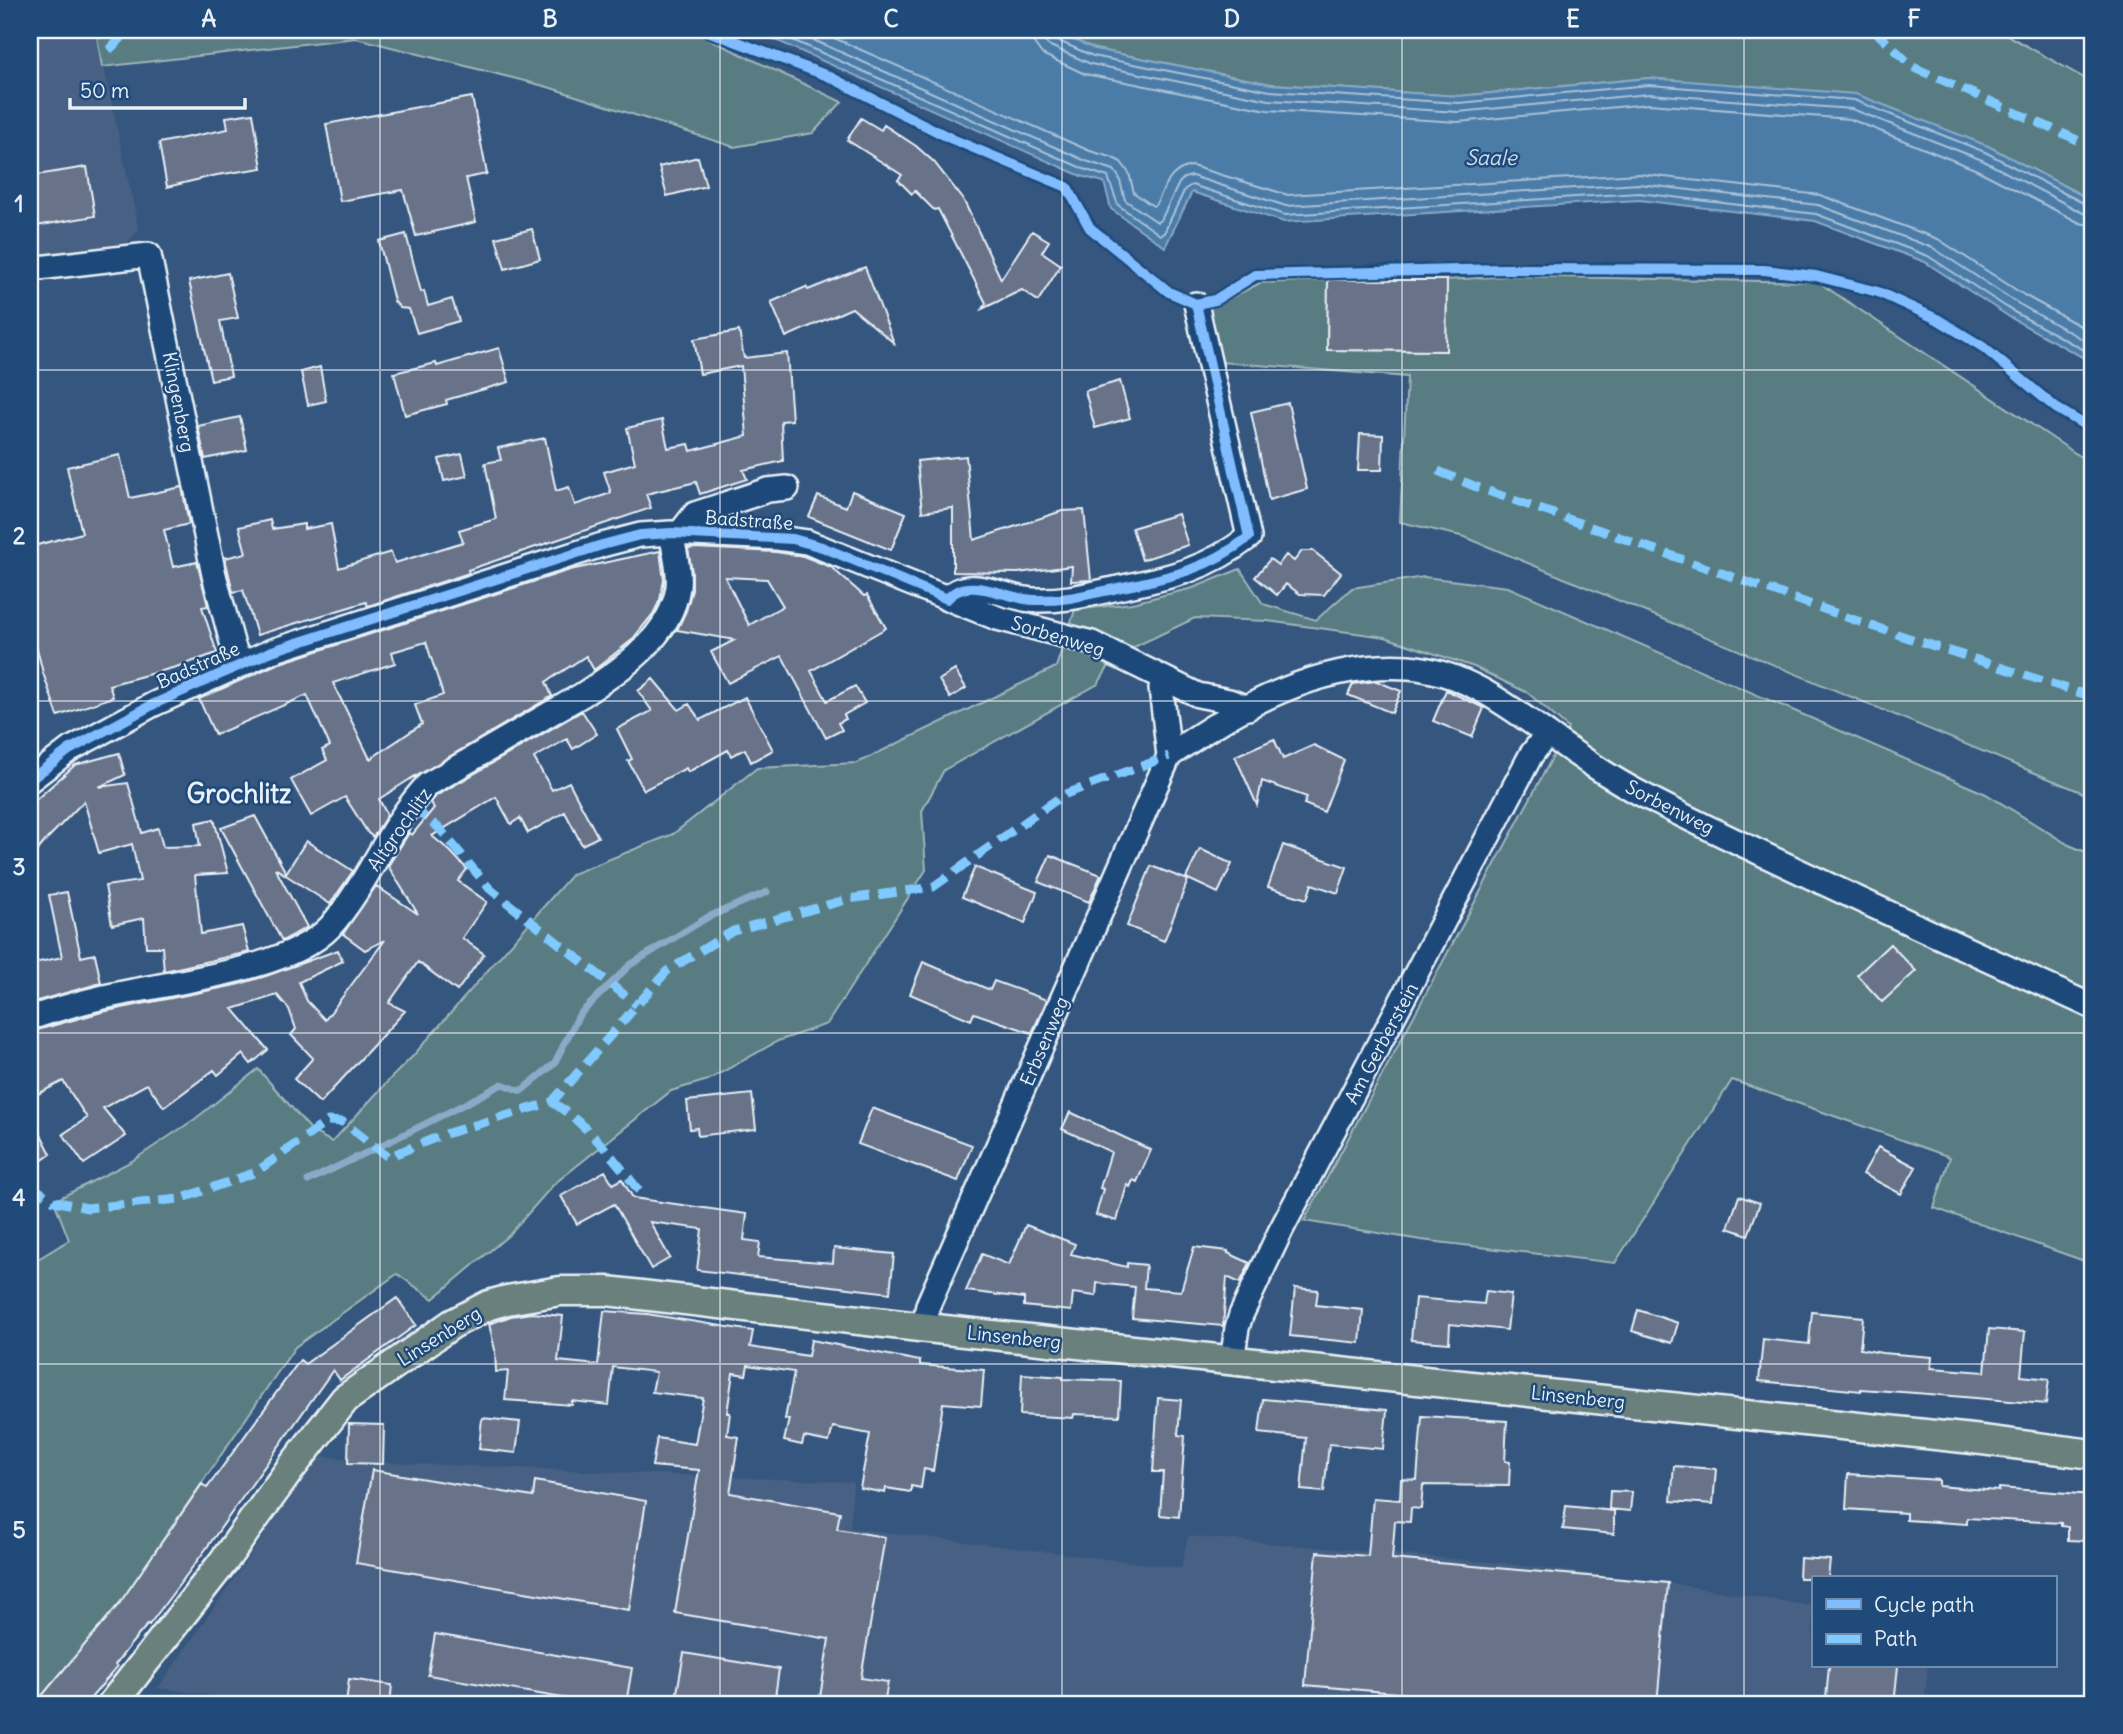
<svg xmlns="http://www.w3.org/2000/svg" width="2123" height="1734" font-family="Delius,sans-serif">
<rect width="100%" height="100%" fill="#35567e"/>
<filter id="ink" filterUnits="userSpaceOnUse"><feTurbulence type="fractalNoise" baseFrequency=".0143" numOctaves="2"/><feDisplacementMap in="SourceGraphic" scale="14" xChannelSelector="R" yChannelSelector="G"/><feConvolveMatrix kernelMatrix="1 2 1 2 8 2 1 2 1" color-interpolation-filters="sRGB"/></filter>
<g filter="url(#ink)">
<path fill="#476183" d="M30,30H96L139,230L120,251L30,260Z
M319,1456L395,1463L853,1482L850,1528L1181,1568L1188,1536L1500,1563L1668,1583L1813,1606V1666H1928L1924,1704H275L158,1688Z"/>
<path fill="#597c81" stroke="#a0b6bc" stroke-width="2" d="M96,30H690L842,102L813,133L734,147L548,87L356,38L102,67Z
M1051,30H1998L2093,83V201L1988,146L1649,78L1459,96L1271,84L1095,49Z
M1509,276L1818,282L2093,465V797L1465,537L1400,522L1407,377L1221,362L1207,310L1260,283L1328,280L1327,350L1446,351L1447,280Z
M1240,569L1263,604L1316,620L1352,588L1424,577L1508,587L1986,794L2069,845L2093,855V1264L1934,1208L1950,1157L1732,1080L1615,1263L1421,1240L1304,1221L1568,728L1528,693L1474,667L1385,637L1267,621L1195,618L1115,656L1098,684L944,770L922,811L926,870L827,1024L778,1041L708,1080L671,1091L554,1184L510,1234L433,1299L397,1274L295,1347L119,1604L35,1704H30V1264L69,1240L54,1201L132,1161L195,1119L258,1069L313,1132L332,1142L389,1080L413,1056L572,874L673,834L757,768L857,763L1056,667L1075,610L1132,603L1193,588Z"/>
<path fill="#4b7ba8" stroke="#8aaac8" stroke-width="2" d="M753,30H1051L1095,49L1271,84L1459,96L1649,78L1856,94L1988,146L2093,201V363L2011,318L1925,262L1815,221L1639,200L1284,222L1192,192L1165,247L1111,209L1104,182L1081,176Z"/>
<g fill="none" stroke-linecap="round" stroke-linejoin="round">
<path stroke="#a9c2d8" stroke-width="2" d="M770,30L1084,169L1108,177L1118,205L1160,235L1164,233L1185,189L1192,185L1285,215L1639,193L1816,214L1928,256L2014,312L2093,355
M791,30L1086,161L1114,170L1119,177L1125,200L1157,222L1161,220L1179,183L1184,178L1192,176L1286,206L1639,184L1818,205L1933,248L2019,304L2093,345
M816,30L1090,151L1111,157L1121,162L1129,173L1134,193L1153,206L1156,204C1165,187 1170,169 1192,166L1288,195L1639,174L1820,195L1938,239L2024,295L2093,333
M1031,30L1034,43L1042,54L1085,74L1267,110L1458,122L1649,104L1850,119L1977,170L2080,223L2093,226
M1042,30L1043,39L1048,45L1091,64L1269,100L1458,112L1649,94L1852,109L1982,160L2083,213L2093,215
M1051,30V35L1054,39L1093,56L1270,91L1459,103L1649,85L1854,100L1985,152L2087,205L2093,206"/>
<path stroke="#8aaac8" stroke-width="7" d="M308,1181C373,1149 439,1119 502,1084L521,1091L554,1064L579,1015L630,965L708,917L767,892"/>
</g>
<path fill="#687288" stroke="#e8f1f8" stroke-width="2" fill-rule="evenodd" d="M472,97L487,174L466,178L476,222L416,236L403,190L340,201L326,124Z
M253,113L262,168L217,175L167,187L159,143L228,129L226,117Z
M861,118L881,130L884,125L916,146L934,162L963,199L1001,279L1032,231L1049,241L1042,252L1061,265L1038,301L1022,290L982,309L986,303L938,209L934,210L915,191L912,194L898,180L902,175L847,140Z
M698,157L706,186L667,196L659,167Z
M87,167L95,216L30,227V176Z
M532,229L540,259L505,269L496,238Z
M406,234L421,292L424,291L428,306L452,299L459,321L417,333L409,309L400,308L394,301L379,241Z
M865,267L894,343L852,308L786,337L771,302L806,287L808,290Z
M228,273L238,318L220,321L231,376L211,380L189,281Z
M1328,280H1447L1446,351L1327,350Z
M739,331L744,358L787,353L792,420L781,421L783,461L743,470L747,479L700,494L696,482L646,494L651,508L468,570L469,573L368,606L366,602L257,635L243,590L233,592L225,558L246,553L239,527L270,520L272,529L304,524V529L331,524L339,568L391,552L395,563L463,542L459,530L496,519L485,463L501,460L498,448L545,438L556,491L569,487L575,505L611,493L604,472L635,463L627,428L662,420L668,448L689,444L691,451L747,436L741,366L700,374L694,339Z
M499,348L509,382L446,400L447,404L405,415L394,373L436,363L437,366Z
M320,367L326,401L308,405L301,372Z
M1120,381L1130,418L1095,428L1085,391Z
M1288,403L1307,489L1269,500L1251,412Z
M240,417L247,450L205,459L198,426Z
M1360,434L1383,435L1382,470H1358Z
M462,454L467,476L444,481L439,459Z
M120,455L130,498L182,487L189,524L164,530L173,567L197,562L208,606L202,607L217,653L176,667L109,685L113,697L58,716L43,673L30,620V547L82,533L67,467Z
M966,456L974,540L1062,511L1084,510L1091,580L1071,581L1072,566L1018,573L953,572V508L922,512L917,461Z
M852,491L906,513L891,550L809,517L818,496L846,507Z
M1178,514L1188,545L1142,560L1132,528Z
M694,548L776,552L803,556L831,567L864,596L867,595L886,628L811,671L827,701L855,686L865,703L844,715L846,719L838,723L842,730L826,738L782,656L728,683L711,652L735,640L677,630L686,611L692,590V572L688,549ZM725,577L767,579L783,606L749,625Z
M660,551L664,580L660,600L653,614L632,640L594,670L586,656L546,682L552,696L415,777V776L379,799L387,815L373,837L368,833L345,797L311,816L291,780L327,760L322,750L330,746L307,695L215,735L199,699L277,664L570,570ZM426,642L443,695L415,705L422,724L370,759L333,683L395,663L392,652Z
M1302,551H1313L1341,573L1324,595L1300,594L1286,584L1277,595L1255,577L1270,559L1278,565L1286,555L1294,561Z
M955,670L966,688L950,698L939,680Z
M653,679L679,710L689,704L700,720L745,697L773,750L751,762L745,749L731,756L728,750L688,772L686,768L644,790L628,761L632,759L617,729L652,711L638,691Z
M1376,681L1401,691L1392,713L1348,695L1353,684Z
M1446,690L1484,708L1472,737L1433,721Z
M582,711L597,734L573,749L567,739L534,758L552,790L569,782L598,837L582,845L565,812L528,833L520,818L511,824L496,797L432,836L450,851L467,869L458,881L487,902L462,938L484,954L457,991L418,962L389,1003L405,1011L320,1103L294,1079L313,1058L291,1035L296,1029L289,1009L277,995L233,1009L268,1050L251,1064L243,1054L218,1075L214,1070L164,1107L147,1084L103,1108L126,1136L84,1164L63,1134L87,1118L63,1081L30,1098V1032L102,1012L236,985L266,976L338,950L343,961L299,982L307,1001L325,1020L385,940L365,950L343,934L376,886L418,914L388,866L409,833L412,835L434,808L431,802L436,796Z
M1274,739L1283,759L1314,745L1344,760L1324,812L1304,804L1307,797L1262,781L1257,805L1235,756Z
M119,753L125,775L99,787L128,783L142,833L158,828L163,847L200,846L196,823L214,819L228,873L195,875L201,934L242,926L249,952L164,971L162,947H146L144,918L112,925L105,886L140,881L132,844L99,853L84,801L47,839L30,860V805L75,765Z
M255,816L286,873L306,841L353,871L330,904L275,868L307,927L282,941L221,828Z
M1283,845L1347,867L1338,893L1312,884L1307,899L1268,887Z
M1200,849L1232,864L1218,893L1186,878Z
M1050,855L1101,875L1089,902L1038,882Z
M1151,866L1188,880L1164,941L1127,926Z
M975,867L1037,892L1025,923L962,897Z
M67,892L81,957L95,954L101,983L30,1003V964L62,957L49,895Z
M1890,944L1916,971L1882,1002L1857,975Z
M923,962L990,990L994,981L1047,1000L1032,1033L974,1013L971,1020L910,994Z
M752,1094L756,1129L698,1136L697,1128L690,1129L687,1101Z
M872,1108L972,1145L958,1181L858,1144Z
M1070,1112L1151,1150L1137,1182L1133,1180L1130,1187L1127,1185L1117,1221L1096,1215L1103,1189L1100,1188L1111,1152L1062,1129Z
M30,1113L51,1154L30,1169Z
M1878,1147L1916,1167L1901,1194L1863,1174Z
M605,1171L613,1184L622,1179L633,1198L747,1214L744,1240L760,1242L758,1257L833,1263L834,1248L894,1254L890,1293L697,1270L702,1229L650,1222L670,1258L651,1269L614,1204L577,1224L561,1196Z
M1739,1196L1760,1203L1748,1235L1728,1228Z
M1026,1225L1075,1244L1071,1254L1127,1267V1263L1146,1265L1144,1288L1181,1291L1194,1247L1228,1251V1253L1250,1263L1240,1283L1227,1277L1223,1326L1132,1318L1135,1287L1097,1283L1096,1296L1073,1293L1071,1311L1024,1306V1298L966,1291L982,1254L1009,1265Z
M1295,1288L1318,1290L1316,1305L1363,1310L1360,1343L1290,1336Z
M1486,1291L1511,1294L1507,1330L1450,1324L1449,1343L1411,1340L1415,1298L1484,1304Z
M397,1298L416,1325L340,1380L333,1370L203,1553L149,1625L148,1624L131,1644L115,1665L117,1667L86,1704H35L119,1604L202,1484L207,1488L300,1360L305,1364Z
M1638,1310L1678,1323L1672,1343L1632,1331Z
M604,1311L647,1314L753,1331L750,1347L808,1356L811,1340L920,1361V1365L984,1370L981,1406L943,1403L933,1471L924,1469L921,1488L911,1486V1492L886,1488L885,1493L860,1488L870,1434L833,1427L829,1442L804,1437L802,1445L784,1441L789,1419H785L794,1372L748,1365L746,1375L733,1373L727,1413H730L727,1435L739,1437L730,1493L840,1512L837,1529L885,1537L861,1678L888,1682L884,1704H819L829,1639L675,1613L699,1470L652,1466L657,1438L695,1444L703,1398L652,1392L656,1372L613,1367L609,1405L572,1401V1405L505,1400L508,1371L496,1372L495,1350L489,1324L511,1316L532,1313L563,1316L558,1361L598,1365Z
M1812,1312L1863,1317L1860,1349L1882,1353L1932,1357L1931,1368L1985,1372L1989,1329L2025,1332L2021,1376L2049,1379L2046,1404L1929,1394L1861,1389V1391L1759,1381L1763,1339L1809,1344Z
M1022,1374L1063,1377V1379L1121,1381L1119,1416L1074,1414L1073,1418L1020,1415Z
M1158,1398L1181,1400L1178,1435L1185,1436L1179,1517L1160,1515L1163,1472H1153Z
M1263,1399L1387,1410L1383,1449L1329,1444L1324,1492L1301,1490L1306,1438L1259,1433Z
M1422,1416L1507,1421L1505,1461L1510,1462L1509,1486L1423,1485L1421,1509L1411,1508L1410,1522L1395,1521L1392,1559L1668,1583L1657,1704H1524L1305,1685L1317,1552L1368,1556L1373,1498L1400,1500L1401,1479L1417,1480Z
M482,1418L520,1422L516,1453L479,1449Z
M349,1424L384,1425L383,1464L348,1463Z
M1674,1466L1716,1469L1713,1504L1671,1501Z
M372,1470L533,1497L535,1481L646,1501L629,1610L356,1563Z
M1848,1474L1939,1480V1486L1973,1489L1999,1491V1488L2093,1495V1528H2091L2090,1541L2068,1540V1527L2061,1526V1523L1967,1518V1524L1906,1520V1513L1846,1509Z
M1610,1491L1632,1492L1630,1511L1609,1509Z
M1566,1506L1614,1511V1534L1563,1529Z
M1800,1558L1830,1560L1828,1578H1799Z
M435,1634L632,1668L626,1704H597L428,1675Z
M684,1653L779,1669L774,1704H675Z
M1829,1666H1898L1894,1704H1847V1701L1826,1699Z
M349,1679L392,1685L390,1704H346Z"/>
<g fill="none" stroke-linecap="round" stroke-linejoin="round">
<defs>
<path id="minor" d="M30,269L149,255L214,575L233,646L241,664
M680,533L695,514L768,490L787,488
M947,599C969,573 1007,600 1034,600C1062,601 1082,596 1109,590C1164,578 1202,573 1249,537L1196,304
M1169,756C1237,707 1321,661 1408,667C1461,671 1503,702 1545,732C1576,754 1608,777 1643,795C1696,823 1750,848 1805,874C1900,919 1997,963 2093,1007
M30,780L69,750L154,704L272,651L602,545L640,535L671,533L777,538L807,542L997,618L1092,643L1198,695L1229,701L1248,708
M30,1018C60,1008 91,999 123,993C179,981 290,969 330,927C368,884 388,827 427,785L582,695C621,670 671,637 678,587C680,570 674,550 671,533
M924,1328L928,1305L1169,756L1161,688L1165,681
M1232,1360L1237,1328L1241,1315L1281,1230L1531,755L1547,734"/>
<path id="major" d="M112,1704L223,1562L291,1468L345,1399L452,1324L489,1305L507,1300L560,1291H607L945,1330L1982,1440L2093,1454"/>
</defs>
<use href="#minor" stroke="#e8f1f8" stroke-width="28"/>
<use href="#major" stroke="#e8f1f8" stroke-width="33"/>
<use href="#minor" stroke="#1f4a7a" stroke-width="23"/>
<use href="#major" stroke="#6a807d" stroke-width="28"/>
<path stroke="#80caff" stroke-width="9" stroke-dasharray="18 9" stroke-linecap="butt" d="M1874,30L1913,67L2073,138L2093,149
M109,50L130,30
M1438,471L1474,486L1872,626L2093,697
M411,806L439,828L490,889L637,1005
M552,1102C588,1125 613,1157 639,1191
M30,1185L54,1201L87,1208L180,1199L256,1172L328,1121L343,1122L388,1157L445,1134L552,1102L667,971L733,931L849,899L933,887L1063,795L1169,756"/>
<defs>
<path id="cycleway" d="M705,30L828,76L952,139L1067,187L1090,228L1169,292L1196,304L1215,300L1255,275L1502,269L1764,270L1816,276L1878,292L1937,319L1983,347L2056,408L2093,430
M30,780L69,750L154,704L272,651L602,545L640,535L671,533L793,539L822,547L947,599C969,573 1007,600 1034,600C1062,601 1082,596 1109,590C1164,578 1202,573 1249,537L1196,304"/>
</defs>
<use href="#cycleway" stroke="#1f4a7a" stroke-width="15"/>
<use href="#cycleway" stroke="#80bcff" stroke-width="10"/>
</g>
</g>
<path fill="none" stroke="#e8f1f8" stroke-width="2" stroke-opacity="0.55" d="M380,30V1704M720,30V1704M1062,30V1704M1402,30V1704M1744,30V1704M30,370H2093M30,701H2093M30,1033H2093M30,1364H2093"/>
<g text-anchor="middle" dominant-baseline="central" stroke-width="5" stroke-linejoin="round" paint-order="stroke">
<g font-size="19" fill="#e8f1f8" stroke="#1f4a7a">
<text transform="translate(179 402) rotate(79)">Klingenberg</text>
<text transform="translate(749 520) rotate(4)">Badstraße</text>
<text transform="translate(1058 636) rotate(17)">Sorbenweg</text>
<text transform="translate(198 665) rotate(-24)">Badstraße</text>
<text transform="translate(1670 807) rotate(27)">Sorbenweg</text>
<text transform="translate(399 829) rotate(-55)">Altgrochlitz</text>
<text transform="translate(1044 1041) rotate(-67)">Erbsenweg</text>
<text transform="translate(1381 1043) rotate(-62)">Am Gerberstein</text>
<text transform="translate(439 1336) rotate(-32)">Linsenberg</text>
<text transform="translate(1014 1337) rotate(6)">Linsenberg</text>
<text transform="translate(1578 1397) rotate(6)">Linsenberg</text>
</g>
<g font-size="21" font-style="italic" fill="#d0dfec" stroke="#1f4a7a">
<text x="1491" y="157">Saale</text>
</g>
<g font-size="26" font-weight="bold" fill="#e8f1f8" stroke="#1f4a7a">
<text x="239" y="793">Grochlitz</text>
</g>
</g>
<rect width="2123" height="1734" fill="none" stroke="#1f4a7a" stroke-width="77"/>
<rect x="1812" y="1576" width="245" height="91" fill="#1f4a7a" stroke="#6f8dac" stroke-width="2"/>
<rect x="1826" y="1599" width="35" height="10" fill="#80bcff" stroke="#6f8dac" stroke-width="2"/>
<text x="1874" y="1612" font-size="21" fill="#e8f1f8">Cycle path</text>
<rect x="1826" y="1634" width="35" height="10" fill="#80caff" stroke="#6f8dac" stroke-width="2"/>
<text x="1874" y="1646" font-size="21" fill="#e8f1f8">Path</text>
<path d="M70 98v10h175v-10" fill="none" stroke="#e8f1f8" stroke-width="3.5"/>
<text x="80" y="98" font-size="21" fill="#e8f1f8" stroke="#1f4a7a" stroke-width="5" paint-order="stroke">50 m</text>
<rect x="38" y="38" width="2046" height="1658" fill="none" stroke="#e8f1f8" stroke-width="2.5"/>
<g font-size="23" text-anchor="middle" font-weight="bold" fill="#e8f1f8">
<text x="209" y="27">A</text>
<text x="550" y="27">B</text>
<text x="891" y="27">C</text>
<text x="1232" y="27">D</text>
<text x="1573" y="27">E</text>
<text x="1914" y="27">F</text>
<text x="19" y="212">1</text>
<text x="19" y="544">2</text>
<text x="19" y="875">3</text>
<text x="19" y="1206">4</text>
<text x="19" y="1538">5</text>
</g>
</svg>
